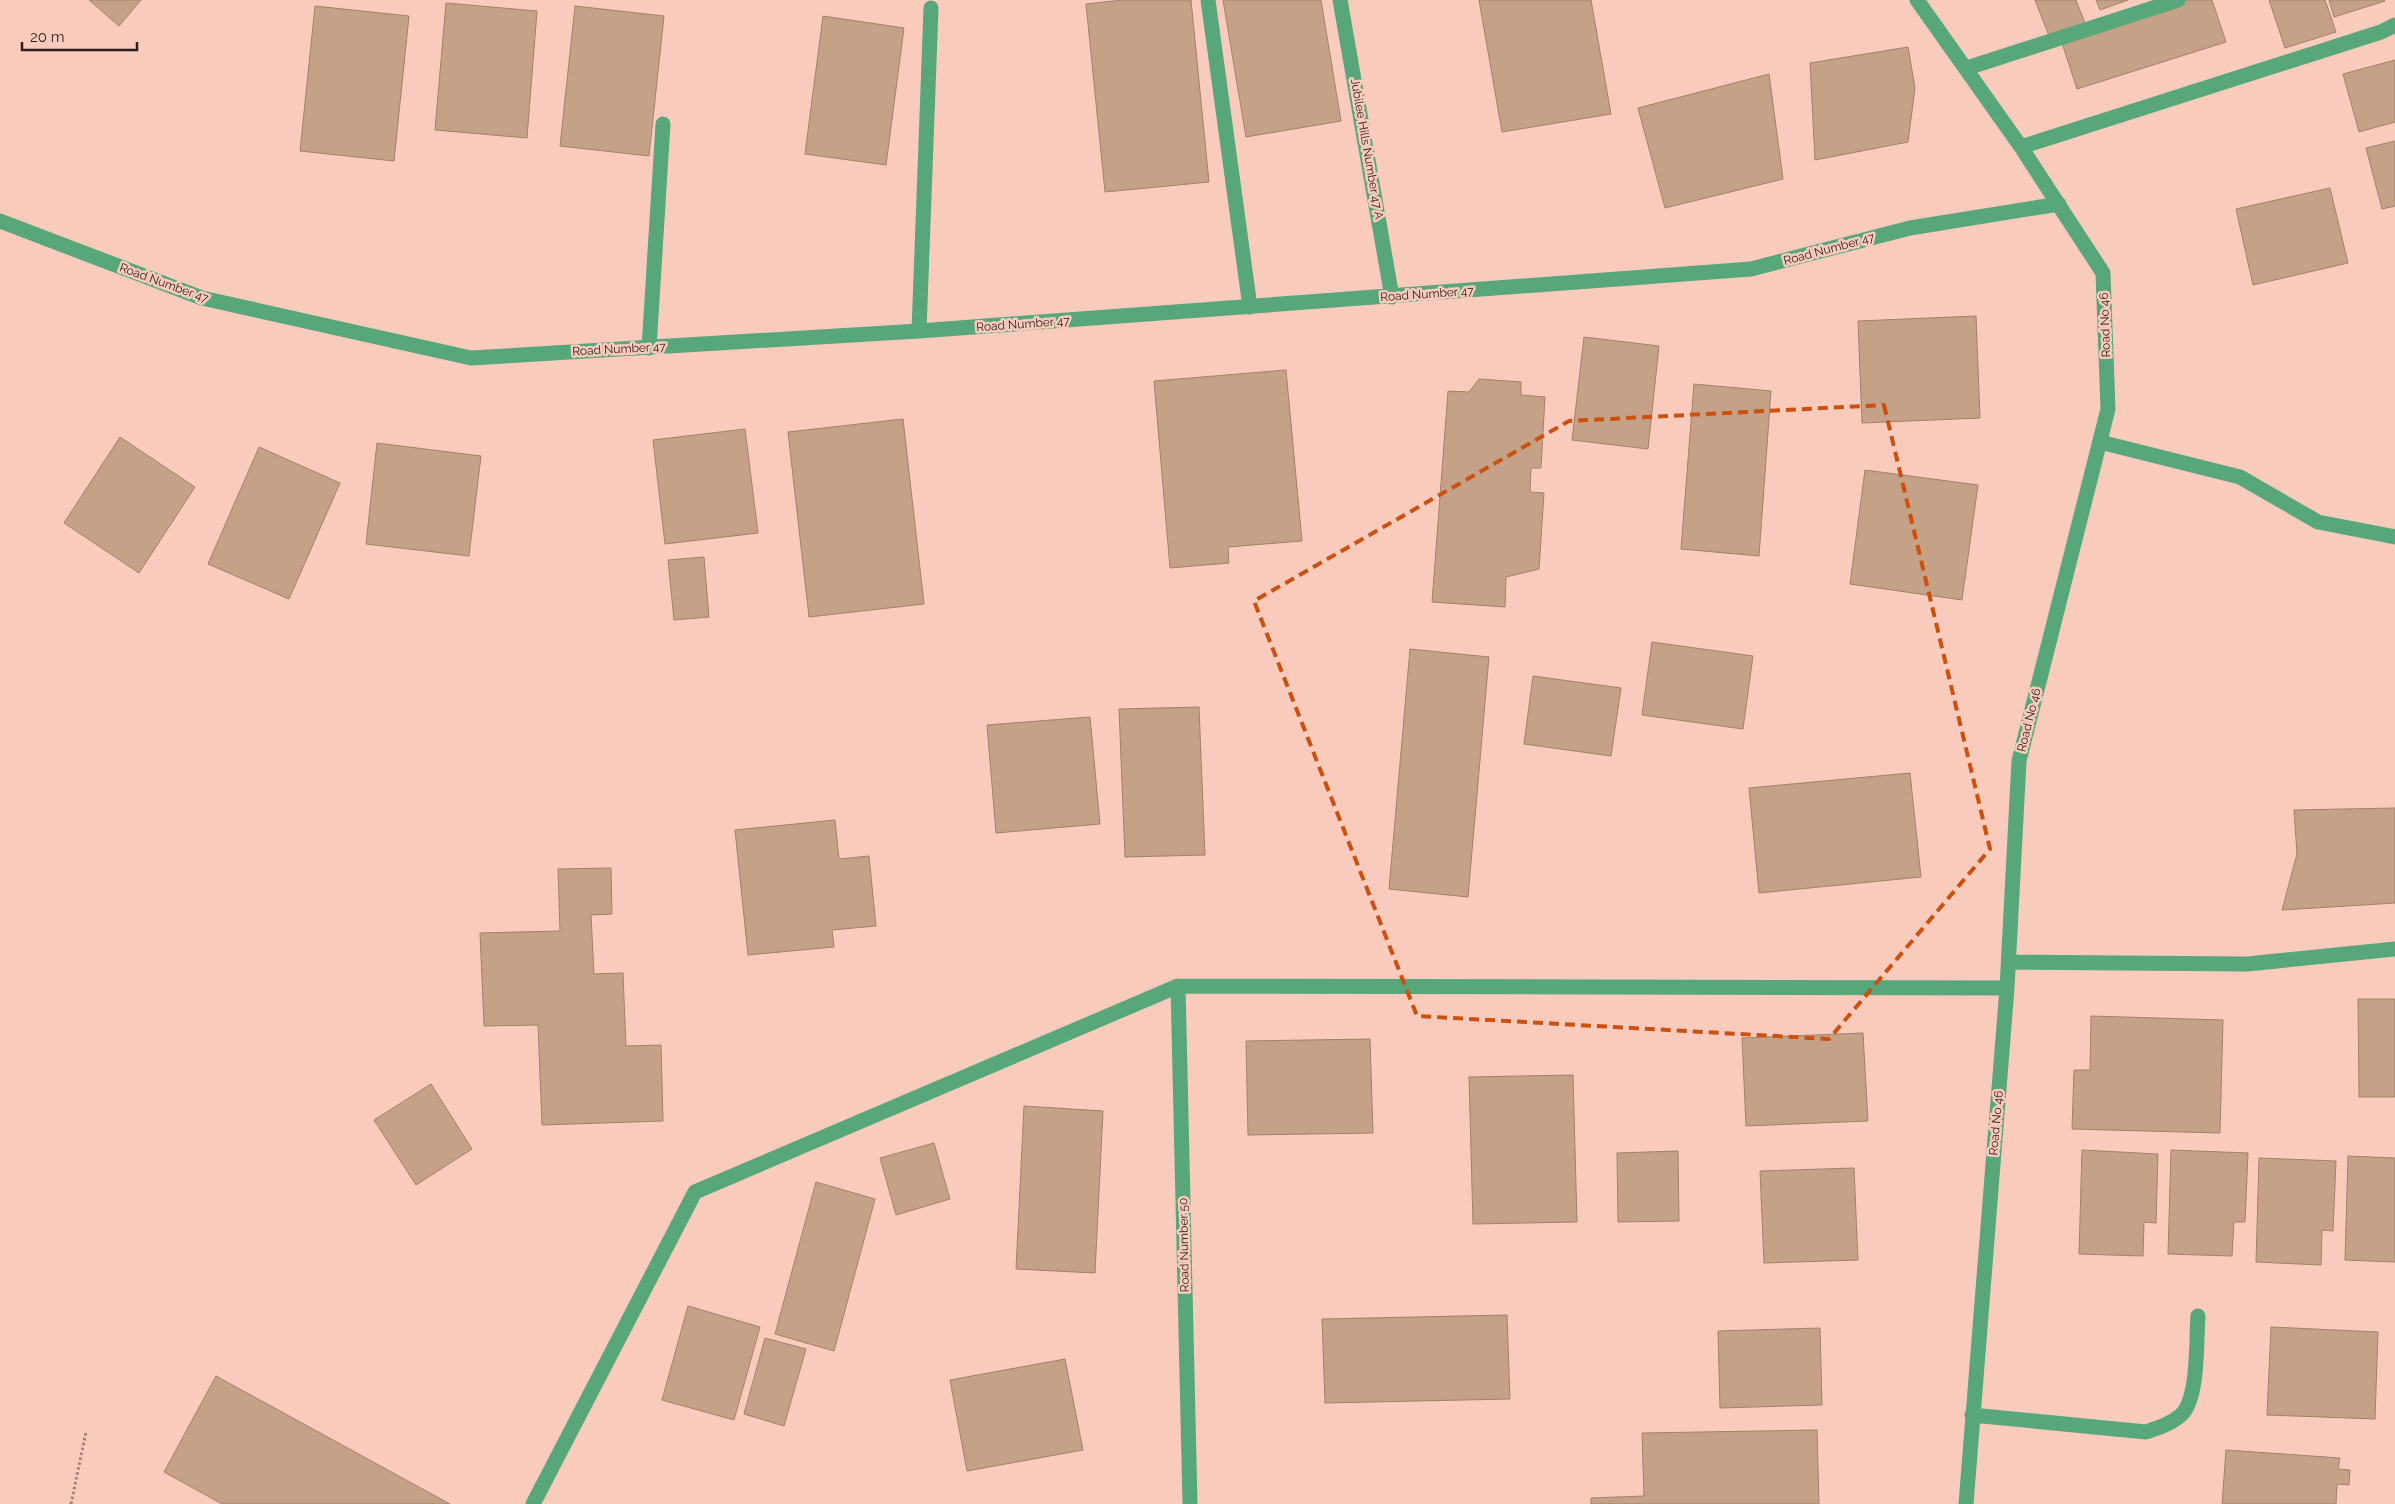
<svg xmlns="http://www.w3.org/2000/svg" width="2395" height="1504" font-family="Raleway,sans-serif">
<rect width="100%" height="100%" fill="#f9cbbd"/>
<path fill="#c5a187" stroke="#a48169" d="M89,0H141L119,26Z
M1122,0H1191L1209,182L1105,192L1086,4Z
M1223,0H1321L1341,121L1246,137Z
M1479,0H1591L1611,114L1502,132Z
M2035,0H2076L2085,23L2049,36Z
M2096,0H2128L2100,10Z
M2185,0H2212L2226,42L2077,89L2061,40Z
M2269,0H2325L2336,32L2285,48Z
M2329,0H2384L2385,1L2334,17Z
M446,3L537,11L527,138L435,130Z
M315,6L409,16L394,161L300,151Z
M575,6L664,16L649,156L560,146Z
M823,16L904,28L886,165L805,154Z
M1908,47L1915,88L1908,142L1815,160L1810,63Z
M2395,60V122L2359,132L2343,74Z
M1769,74L1783,179L1665,208L1638,108Z
M2395,141V206L2382,209L2366,148Z
M2330,188L2348,263L2253,285L2236,209Z
M1976,316L1980,418L1862,423L1858,321Z
M1584,337L1659,346L1648,449L1572,440Z
M1286,370L1302,541L1228,547L1229,563L1170,568L1154,381Z
M1479,379L1521,382V395L1545,397L1541,468H1531L1530,492L1544,493L1539,569L1506,577L1505,607L1432,602L1448,391L1469,392Z
M1694,384L1771,391L1759,556L1681,549Z
M903,419L924,604L809,617L788,432Z
M745,429L758,533L665,544L653,440Z
M120,437L195,487L139,573L64,523Z
M377,443L481,456L469,556L366,544Z
M259,447L340,483L289,599L208,564Z
M1865,470L1978,485L1962,600L1850,584Z
M704,557L709,617L674,620L668,560Z
M1652,642L1753,656L1743,729L1642,715Z
M1410,649L1489,657L1468,897L1389,889Z
M1533,676L1621,688L1611,756L1524,744Z
M1199,707L1205,855L1125,857L1119,709Z
M1090,717L1100,824L996,833L987,725Z
M1910,773L1921,877L1759,893L1749,788Z
M2395,808V903L2282,910L2297,854L2294,810Z
M835,820L839,859L869,856L876,926L832,930L834,947L748,955L735,830Z
M611,868L612,914L591,915L594,974L623,973L626,1046L661,1045L663,1121L542,1125L538,1025L484,1026L480,933L560,931L558,869Z
M2358,999H2395V1097H2359Z
M2091,1016L2223,1020L2220,1133L2072,1129L2074,1070H2090Z
M1863,1033L1868,1121L1746,1126L1742,1038Z
M1370,1039L1373,1133L1248,1135L1246,1041Z
M1573,1075L1577,1222L1473,1224L1469,1077Z
M431,1084L472,1149L416,1185L374,1120Z
M1024,1106L1103,1111L1095,1273L1016,1269Z
M934,1143L950,1199L896,1215L880,1158Z
M2082,1150L2158,1154L2156,1223L2144,1222L2143,1256L2079,1254Z
M2171,1150L2248,1153L2245,1222H2234L2232,1256L2168,1254Z
M1678,1151L1679,1221L1618,1222L1617,1153Z
M2348,1156L2395,1158V1262L2345,1260Z
M2259,1158L2336,1161L2333,1231L2322,1230L2321,1265L2256,1262Z
M1854,1168L1858,1260L1764,1263L1760,1171Z
M816,1182L875,1199L834,1351L775,1334Z
M688,1306L760,1327L734,1420L662,1400Z
M1507,1315L1510,1399L1325,1403L1322,1319Z
M2271,1327L2378,1332L2375,1419L2267,1415Z
M1820,1328L1822,1405L1720,1408L1718,1331Z
M765,1338L806,1349L784,1426L744,1414Z
M1065,1359L1083,1450L967,1471L950,1380Z
M216,1376L450,1504H222L164,1472Z
M1817,1430L1819,1504H1591V1498L1644,1496L1642,1433Z
M2226,1450L2340,1458L2338,1469L2350,1470L2349,1485L2337,1484L2336,1504H2222Z"/>
<g fill="none" stroke-linecap="round" stroke-linejoin="round">
<path stroke="#a38177" stroke-width="3" stroke-dasharray="2.5 2.5" stroke-linecap="butt" d="M71,1504L86,1432"/>
<path stroke="#58a77a" stroke-width="15" d="M1208,0L1250,307
M1340,0L1392,297
M1917,0L2021,147L2103,273L2108,409L2019,761L2007,988L1966,1504
M1967,68L2178,0
M2021,147L2381,32L2395,25
M0,221L202,298L471,358L919,331L1751,269L1910,228L2059,204
M919,331L931,8
M649,348L663,124
M2100,442L2240,477L2318,522L2395,537
M2009,962L2247,964L2395,949
M1178,986L1190,1504
M1972,1415L2146,1432C2158,1428 2171,1424 2181,1415C2199,1399 2196,1340 2198,1316
M533,1504L695,1192L1178,986L2007,988"/>
</g>
<path fill="none" stroke="#cc500e" stroke-width="4" stroke-dasharray="10 6" stroke-linejoin="round" d="M1884,405L1990,849L1829,1039L1417,1016L1254,601L1569,421Z"/>
<g text-anchor="middle" dominant-baseline="central" stroke-width="5" stroke-linejoin="round" paint-order="stroke">
<g font-size="12" fill="#2e1d18" stroke="#f9cbbd">
<text transform="translate(1367 149) rotate(80)">Jubilee Hills Number 47 A</text>
<text transform="translate(1829 249) rotate(-15)">Road Number 47</text>
<text transform="translate(164 283) rotate(20)">Road Number 47</text>
<text transform="translate(1427 294) rotate(-4)">Road Number 47</text>
<text transform="translate(1023 324) rotate(-4)">Road Number 47</text>
<text transform="translate(2105 325) rotate(-92)">Road No 46</text>
<text transform="translate(619 349) rotate(-3)">Road Number 47</text>
<text transform="translate(2029 720) rotate(-76)">Road No 46</text>
<text transform="translate(1996 1123) rotate(-85)">Road No 46</text>
<text transform="translate(1184 1245) rotate(-91)">Road Number 50</text>
</g>
</g>
<path d="M22 42v8h115v-8" fill="none" stroke="#2e1d18" stroke-width="2.5"/>
<text x="30" y="42" font-size="15" fill="#2e1d18" stroke="#f9cbbd" stroke-width="4" paint-order="stroke">20 m</text>
</svg>
